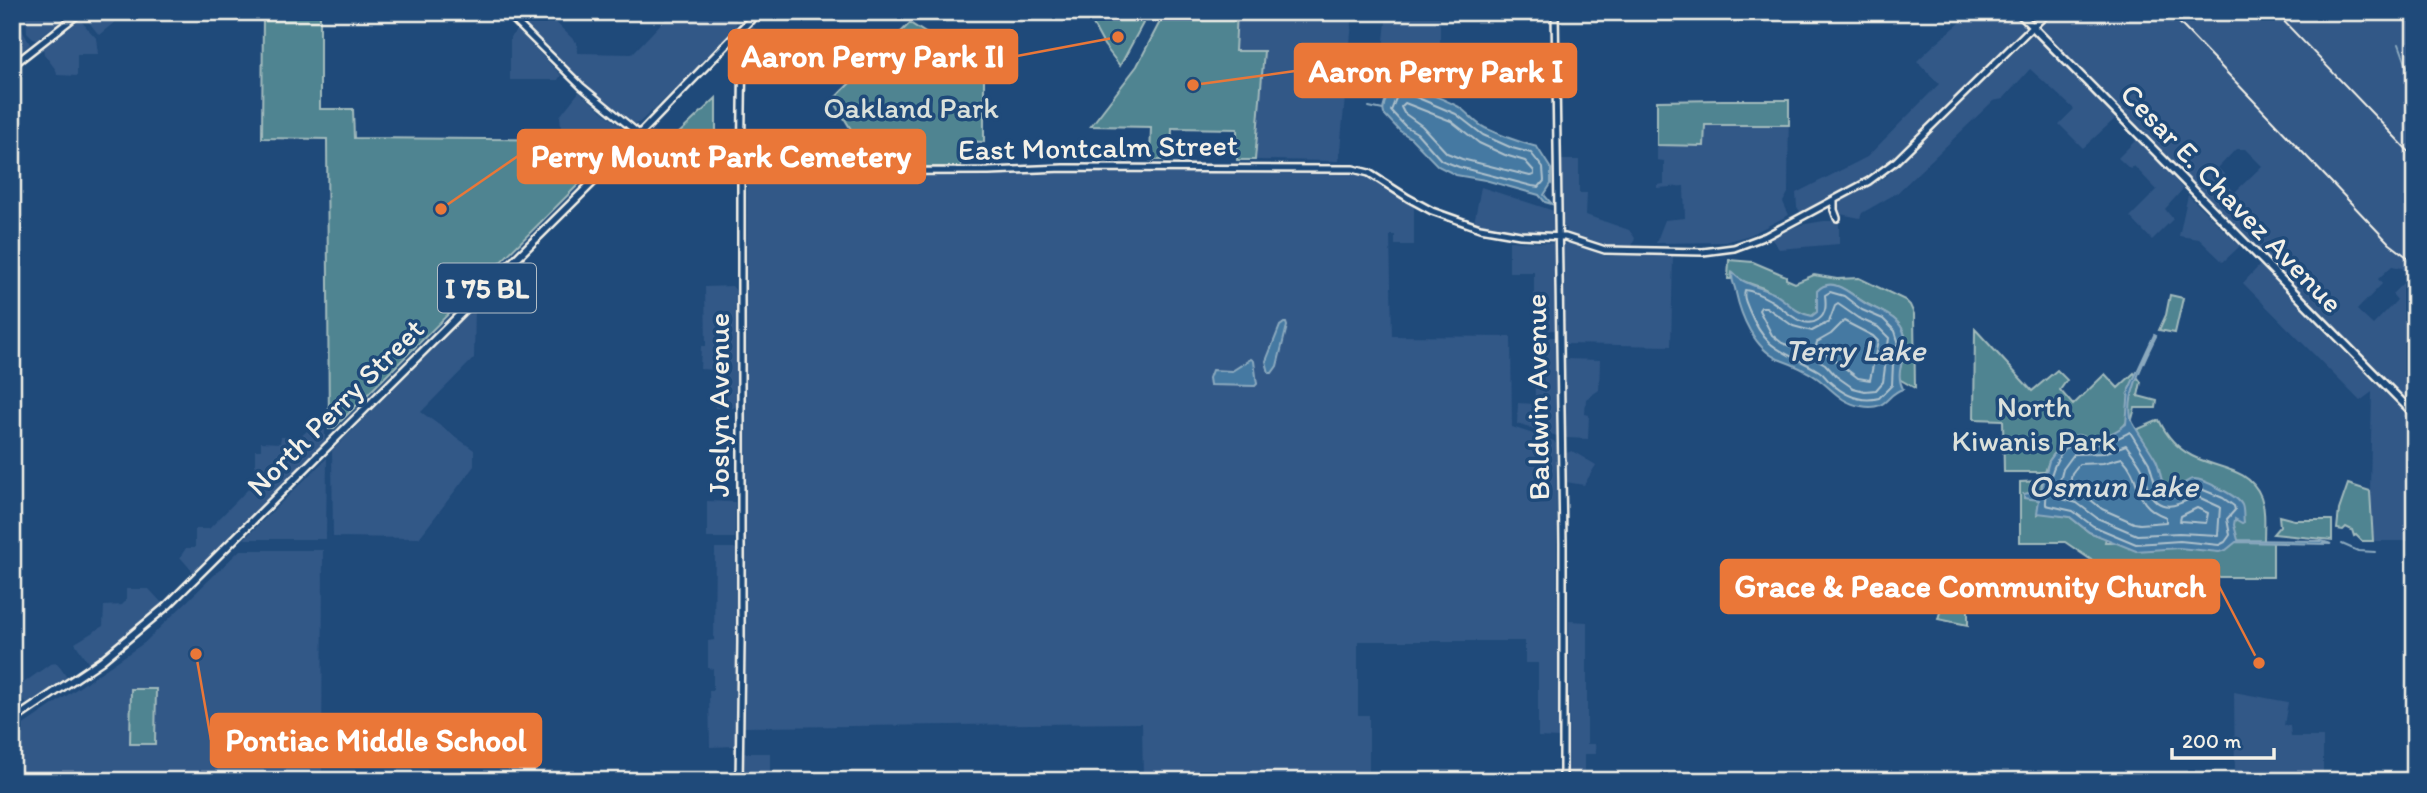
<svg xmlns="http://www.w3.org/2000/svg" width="2427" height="793" font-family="Itim,sans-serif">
<rect width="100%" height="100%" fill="#1f4a7a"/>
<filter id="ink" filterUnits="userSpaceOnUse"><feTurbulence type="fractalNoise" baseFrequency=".0143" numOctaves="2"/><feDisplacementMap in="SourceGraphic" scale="14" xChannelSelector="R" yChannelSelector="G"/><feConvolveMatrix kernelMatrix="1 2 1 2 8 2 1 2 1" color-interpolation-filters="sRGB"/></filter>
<g filter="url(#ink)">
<path fill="#325887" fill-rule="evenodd" d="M26,12H73L35,40L27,32Z
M89,12H125V21H116L99,35L88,21L86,16Z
M513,12H545L577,43L578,53L632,54L672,12H736V26L682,83L640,122L635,124L586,85Z
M1237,12H1353L1339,161L1255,160L1264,52L1234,51Z
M1387,12H1440V47L1436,48V81L1380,79Z
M1973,12H2012L2025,27L1878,173L1801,213L1797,207L1796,193L1867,157L1939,84L1917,61L1935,44Z
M2053,12H2415V281L2402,268L2392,266L2378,279L2382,284L2357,310L2373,325L2397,300L2392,294L2404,282L2415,293V409L2185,175L2181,178L2112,107L2115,103L2040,27ZM2236,149H2245L2262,166L2235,192L2222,180L2226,176L2218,168Z
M79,21H81L96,38L98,54H77V76L57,75L56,70L44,54L43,48Z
M12,24H21L23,32L30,44L12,60Z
M753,27L774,48L763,58H748V32Z
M517,30L561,75L558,80H510V37Z
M2031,36L2038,38L2117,117L2083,148L2059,124L2074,109L2030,69L2003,99L1993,101L1897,193L1862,213L1860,218L1840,214L1837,207L1841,201L1885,177Z
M579,92L626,131L628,138L615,152L604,140H562L560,116Z
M1789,100L1788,193L1783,202L1789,215L1750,235L1725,242L1656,243L1665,220L1685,218L1684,186L1657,188V185L1664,184V161L1657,160V101Z
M2138,138L2183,189L2165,209L2173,219L2152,240L2130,217L2157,190L2134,166L2130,169L2118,158Z
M1559,160H1579V193H1587L1586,215L1629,230L1635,238L1632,246L1607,245L1590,242L1567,232L1561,219Z
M1051,171L1358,173L1369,177L1414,206V245H1395V235H1390L1392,336L1511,337L1512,427L1554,441L1556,444L1559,738L1538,737V663H1525V641H1358V715H1369V781H1143L1142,723L744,727L747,179L749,177L799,175H1014Z
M1481,187L1554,211V232L1512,230L1474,223Z
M2188,195L2240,246L2223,262L2199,239L2179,236Z
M1824,221H1839V244L1779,249L1770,237L1800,225Z
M1509,241L1553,243L1556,330L1537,331V312L1534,311V272H1509Z
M1563,244H1572L1606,256H1673L1671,346L1565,344Z
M2260,265L2415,423V541H2373L2370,491L2372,392L2360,401L2243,283Z
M732,286L737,292V406L733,408H715L716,370L700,369L701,346H706L705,287Z
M475,307L474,358L421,412L474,450V466L419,538L333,537L332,451Z
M1534,337H1555L1557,436L1517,424L1518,403L1535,404Z
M1565,359L1600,360L1599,390L1586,399L1585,414L1589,415L1588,439L1566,438Z
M308,430H325V442L194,573L180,557L186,548H195V529H209L255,482V450H261V442L280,443L281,437H300Z
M1572,451L1596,465L1584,485L1566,482V453Z
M327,458L326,539H244Z
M707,501L735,502V538H707Z
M715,548H734L738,550L735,746L710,747L709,691H713V669L708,668V641L714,640Z
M240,550H323L322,781H21L22,726L144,643Z
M126,589H149L162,603L124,638L89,664L75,643L103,626L104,606L122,605L126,601Z
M1569,621L1587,622V744H1595L1596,754H1584V776L1568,773Z
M57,663L66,676L65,679L27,704L24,701L15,689L50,664Z
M2234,692L2288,702L2284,725L2290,726L2291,737H2323V781H2235Z
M743,753H770V781H744Z"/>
<path fill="#4f8491" stroke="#a2babc" stroke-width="2" d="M263,12H320V109H353L354,138L604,140L609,145L599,157L601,162L333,429H329L327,139L262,138Z
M1086,12H1149L1120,66L1104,45Z
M1165,12H1237L1235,51H1264L1255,160H1237V129L1172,128L1171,160H1150L1151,127L1091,126L1137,66Z
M910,23L946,46L965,52L984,54V142L960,141L961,167H857L856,146L852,131L833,100Z
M716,98V144H687L678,134Z
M1722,100H1789V125H1705L1704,146L1657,145V101Z
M1729,260L1753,262L1786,276V279L1795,283L1814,275L1837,279L1859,278L1905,300L1910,305L1914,314L1915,388L1899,379C1898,365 1908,350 1905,336C1901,318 1882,312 1869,305C1858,300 1848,289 1836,286C1829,283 1822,287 1817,292V312L1812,316C1792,313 1780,296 1763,288C1751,283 1741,283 1732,273L1731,279H1728Z
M2170,295L2183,298L2175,333L2159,330L2166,315Z
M1975,329L2032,391L2057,370L2067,380L2060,390L2073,405L2105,374L2118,388L2134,373L2141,382L2138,396L2157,401L2156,408H2135L2132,419L2128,420C2119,436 2094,442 2078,435L2067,440L2061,439L2062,443L2049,461L2045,472H2004L2003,420L1974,419Z
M2159,420C2166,435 2177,448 2192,456C2217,469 2249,467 2261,497C2266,511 2264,527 2264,542H2273V577H2174L2132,576L2115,572L2107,596L2096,592L2103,568L2065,542H2020V482L2042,481L2041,491L2025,494L2039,500L2038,514L2041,512L2070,517L2089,532L2106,538L2105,542H2212L2155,510L2129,433Z
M2348,484L2370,491L2373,541H2362L2356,535L2354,536L2352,530L2346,527L2343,530L2337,529L2339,510Z
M2279,516L2294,520H2332V540L2273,534L2280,526Z
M1943,602L1968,608V625L1938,619Z
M131,689H156L155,744H130Z"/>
<path fill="#4579a2" stroke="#8ba9be" stroke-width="2" d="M1397,85C1411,85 1446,100 1459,107C1468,113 1475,123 1485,128C1502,136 1519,142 1537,147L1551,169V184L1544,195L1552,204L1545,202L1539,195L1485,180L1456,175L1438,166L1411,138L1400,131L1384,114C1381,105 1389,91 1397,85Z
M1733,273C1743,284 1759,287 1773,293C1787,300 1795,314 1812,316L1817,312V291C1833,273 1854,298 1868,305C1882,312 1901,318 1905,336C1909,355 1893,370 1903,389C1885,394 1889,411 1861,406C1841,403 1832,389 1817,378C1805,369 1792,364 1778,359C1754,348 1741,316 1736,293C1735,284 1730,280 1733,273Z
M1284,323H1286L1287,326L1277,366L1272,373H1269L1266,361L1280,326Z
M2154,335L2156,336C2146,357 2122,401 2133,423C2140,436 2149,447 2156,460C2160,468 2160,477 2164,486L2173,490C2180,488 2186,480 2193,479C2202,478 2238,496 2242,505C2244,510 2243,517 2244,522L2242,523L2235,519L2234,525L2238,540L2322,541L2331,544L2236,542L2226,550L2219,552L2179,548L2136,551L2089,532L2070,517L2037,513L2039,500L2024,498V494L2041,491L2049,461L2062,443L2061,439H2067L2077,435C2093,442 2113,435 2126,424L2129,389Z
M1251,359L1254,361L1257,384L1255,386L1210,385L1209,378L1212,370L1232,371Z"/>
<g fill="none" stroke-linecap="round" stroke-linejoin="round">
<path stroke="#aec1cc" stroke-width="2" d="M1404,92L1456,114L1483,135L1512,148L1531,153L1543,168L1544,181L1539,187L1532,186L1459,167L1441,160L1417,133L1405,126L1391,111L1398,93Z
M1405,103L1451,121L1479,143L1505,155L1525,161L1534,171V175L1530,176L1462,159L1447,153L1422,126L1404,113L1401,107Z
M1745,290C1753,291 1763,296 1770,300C1783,307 1802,331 1818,320C1827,314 1826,304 1825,295L1830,292L1844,296L1862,310L1883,319L1895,331L1898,341L1893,363L1892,385L1879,398C1860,403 1844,395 1830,382C1826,379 1824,374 1819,371C1782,349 1767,353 1749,310C1746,302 1743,298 1745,290Z
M1838,304L1858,318L1878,327L1889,338L1883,382L1876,390L1865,391L1853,388L1836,376L1825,364L1801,350L1782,343L1772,335L1759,310L1761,307H1766L1793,326L1812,331L1829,322L1835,306Z
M1844,321L1873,336L1878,341L1870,380L1858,378L1816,346L1817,342L1831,334Z
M2130,432L2149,463L2156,486L2163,494L2175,497L2196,487L2223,498L2234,506L2235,510L2227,519L2230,535L2225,542L2219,545L2180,541L2136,544L2093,526L2073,511L2046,505C2045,490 2056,445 2076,443C2081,442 2088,445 2093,445C2107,444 2118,438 2130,432Z
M2126,445C2132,454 2141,463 2144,473C2146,479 2146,485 2148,490C2160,515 2178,505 2196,496L2220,507L2218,535L2179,533L2137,535L2097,518L2077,503L2056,497L2063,469L2074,454L2104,453Z
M2122,458C2144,480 2130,504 2166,517V522L2140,524L2134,523L2102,509L2086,496L2069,488L2072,473L2079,464L2103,463Z
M2197,508L2208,513L2206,523L2180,521L2181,516Z"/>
<path stroke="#8ba9be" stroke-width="2" d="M2399,44L2415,88
M1369,107L1383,110
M2342,544L2358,551L2375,552"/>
<defs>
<path id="secondary" d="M506,12L582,87L644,138L673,167L683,172L989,171L1063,168L1353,169L1369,173L1408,198L1432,211L1480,228L1520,235L1565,237L1605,250L1703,252L1734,248L1766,236L1869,181L1896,161L2032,27
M1555,12L1563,543V781
M12,66L81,12
M1834,200V210L1837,218
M739,781L741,643V181L743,37L741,29"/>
<path id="primary" d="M2018,12L2415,415
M2032,27L2048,12
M12,721L101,661L168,605L591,184L758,12"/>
</defs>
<use href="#secondary" stroke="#f4f1e8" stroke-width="10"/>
<use href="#primary" stroke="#f4f1e8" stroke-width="11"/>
<use href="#secondary" stroke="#1f4a7a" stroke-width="5"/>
<use href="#primary" stroke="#1f4a7a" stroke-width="6"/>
<path stroke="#f4f1e8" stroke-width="2" d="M2169,12L2390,244L2415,263
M2275,12L2415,158"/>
</g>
</g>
<g text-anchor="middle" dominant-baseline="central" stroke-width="7" stroke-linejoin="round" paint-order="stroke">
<rect fill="#1f4a7a" stroke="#b4bfc7" stroke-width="2" x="438" y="263.5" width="98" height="49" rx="5"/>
<g font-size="28" font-weight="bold" fill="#f4f1e8">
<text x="487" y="288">I 75 BL</text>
</g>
<g font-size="30" fill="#dbe1db" stroke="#1f4a7a">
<text x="911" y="107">Oakland Park</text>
<text x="2034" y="406">North<tspan x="2034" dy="34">Kiwanis Park</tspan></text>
</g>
<g font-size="30" fill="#f4f1e8" stroke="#1f4a7a">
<text transform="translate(1098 147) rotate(-1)">East Montcalm Street</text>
<text transform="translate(2232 198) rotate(46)">Cesar E. Chavez Avenue</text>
<text transform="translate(1537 397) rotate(-91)">Baldwin Avenue</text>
<text transform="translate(718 405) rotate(-90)">Joslyn Avenue</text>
<text transform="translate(335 407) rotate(-45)">North Perry Street</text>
</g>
<g font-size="32" font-style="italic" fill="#dadfde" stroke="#1f4a7a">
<text x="1855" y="350">Terry Lake</text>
<text x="2113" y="486">Osmun Lake</text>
</g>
</g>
<path fill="none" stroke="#ea7738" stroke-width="2.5" d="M1118 37L1017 56M1193 85L1295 71M441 209L518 156M2259 663L2219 586M196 654L211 740"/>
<g fill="#ea7738" stroke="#1f4a7a" stroke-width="2.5">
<circle cx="1118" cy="37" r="7"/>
<circle cx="1193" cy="85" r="7"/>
<circle cx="441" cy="209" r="7"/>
<circle cx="2259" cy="663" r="7"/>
<circle cx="196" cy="654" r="7"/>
</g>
<g fill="#ea7738" stroke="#ea7738" stroke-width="2.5">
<rect x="729" y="30" width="288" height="53" rx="7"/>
<rect x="1295" y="44" width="281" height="53" rx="7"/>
<rect x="518" y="130" width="407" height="53" rx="7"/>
<rect x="1721" y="560" width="498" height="53" rx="7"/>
<rect x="211" y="714" width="330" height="53" rx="7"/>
</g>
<g font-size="32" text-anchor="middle" font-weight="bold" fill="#fff">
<text x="873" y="67">Aaron Perry Park II</text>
<text x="1436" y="82">Aaron Perry Park I</text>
<text x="721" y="167">Perry Mount Park Cemetery</text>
<text x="1970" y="597">Grace &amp; Peace Community Church</text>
<text x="376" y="751">Pontiac Middle School</text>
</g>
<rect width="2427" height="793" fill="none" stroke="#1f4a7a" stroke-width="42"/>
<rect x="21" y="21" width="2385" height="751" fill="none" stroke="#f4f1e8" stroke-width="2.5" filter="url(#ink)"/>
<path d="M2172 748v10h102v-10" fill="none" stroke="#f4f1e8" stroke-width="3.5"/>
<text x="2182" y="748" font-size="21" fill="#f4f1e8" stroke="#1f4a7a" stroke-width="5" paint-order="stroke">200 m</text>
</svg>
